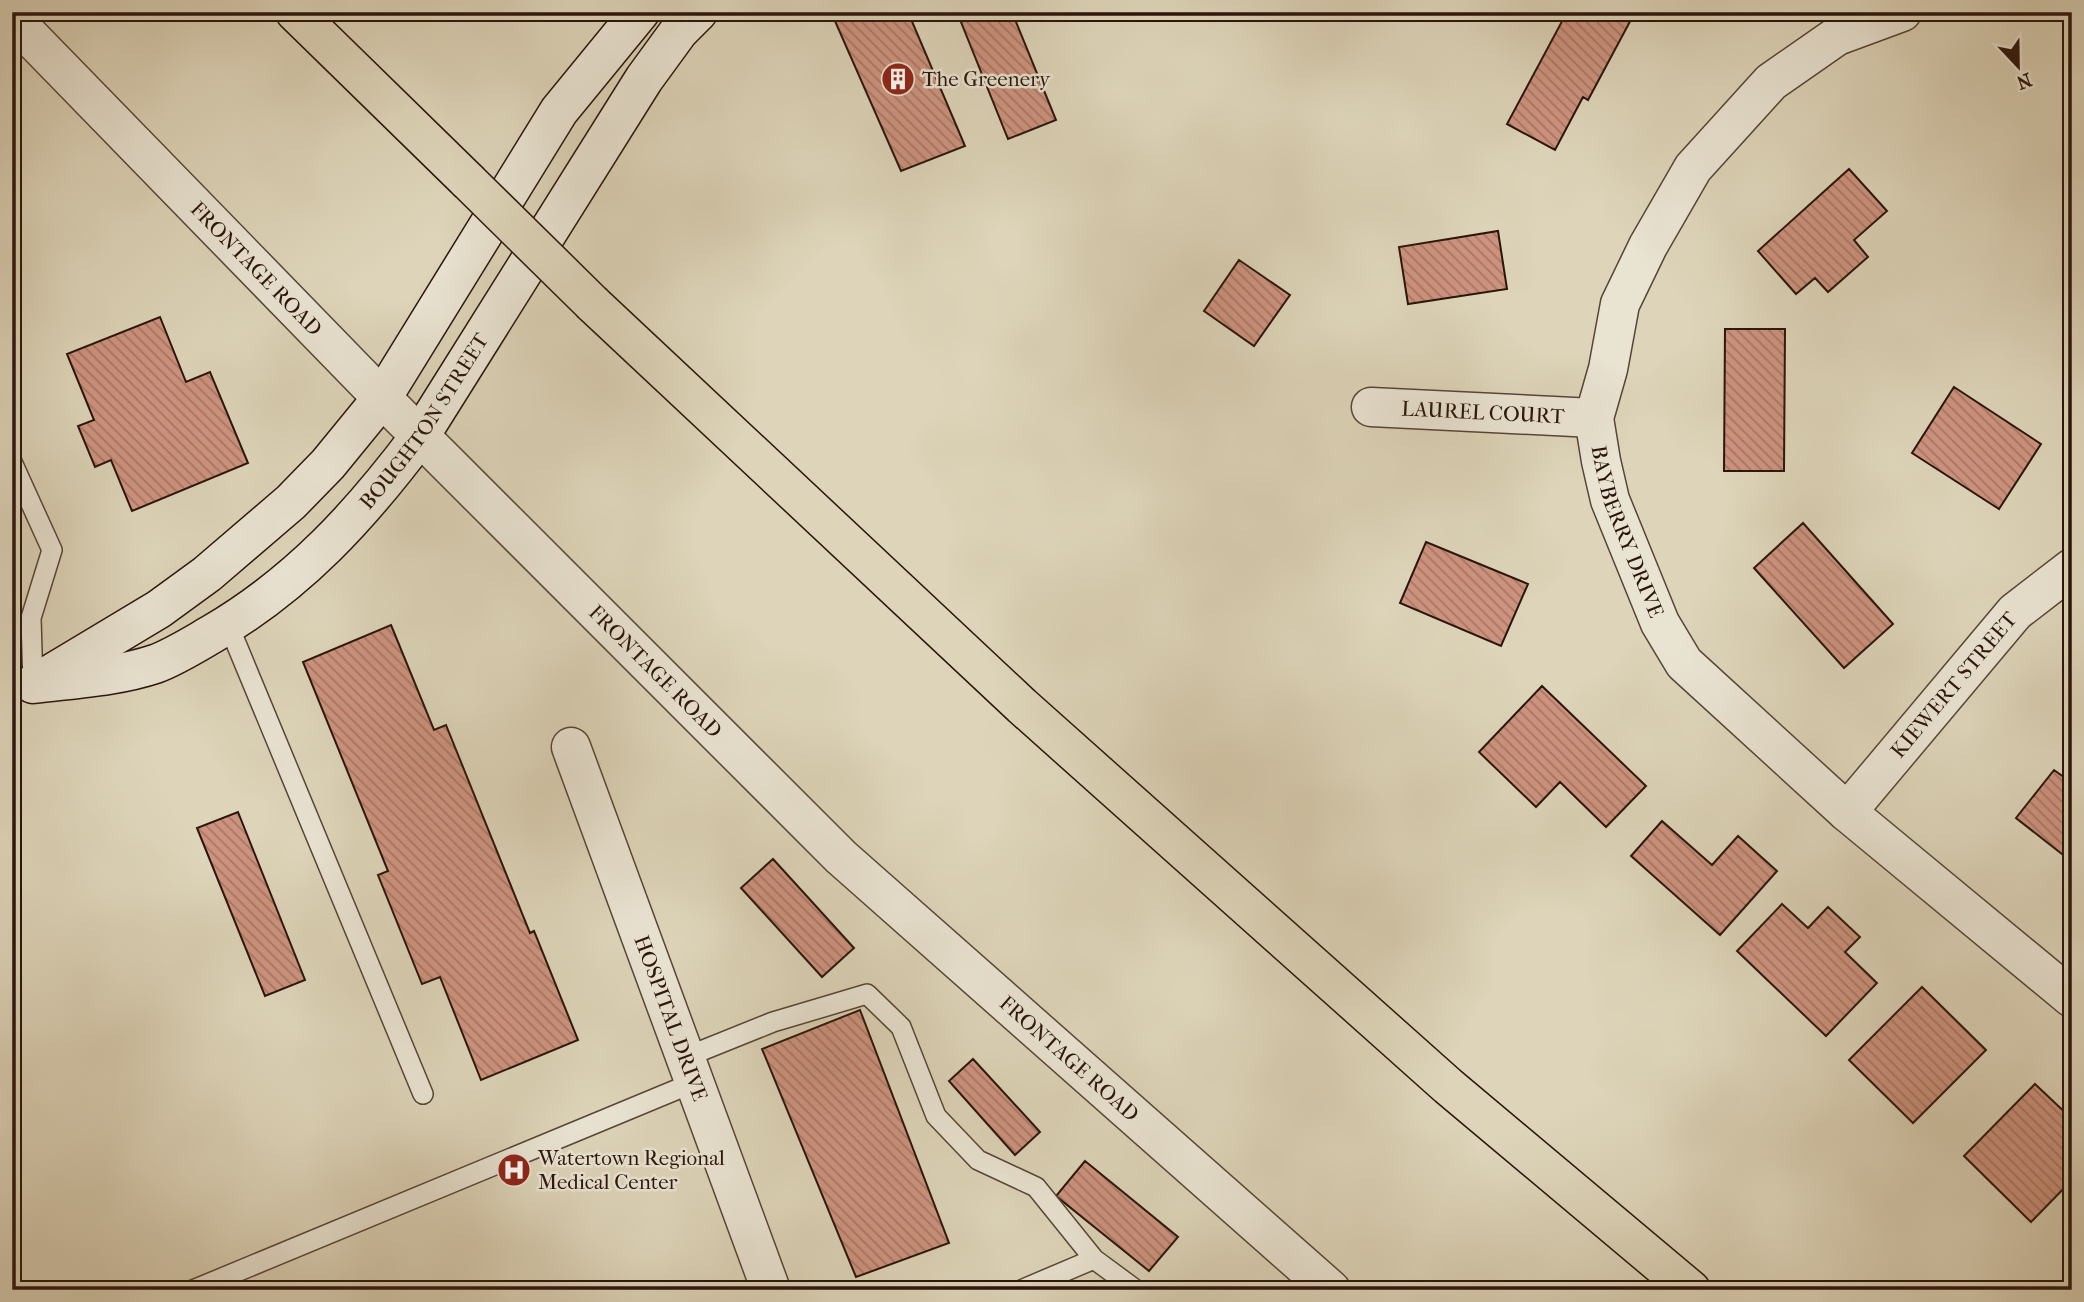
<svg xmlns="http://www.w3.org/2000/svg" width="2084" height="1302" font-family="'IM FELL French Canon',serif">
<defs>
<pattern id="building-back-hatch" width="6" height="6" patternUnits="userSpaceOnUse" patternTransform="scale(1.75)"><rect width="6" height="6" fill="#ce937f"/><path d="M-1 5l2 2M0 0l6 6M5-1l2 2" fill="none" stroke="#a77766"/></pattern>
</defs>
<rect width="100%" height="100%" fill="#ddd4b9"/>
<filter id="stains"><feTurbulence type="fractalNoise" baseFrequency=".00286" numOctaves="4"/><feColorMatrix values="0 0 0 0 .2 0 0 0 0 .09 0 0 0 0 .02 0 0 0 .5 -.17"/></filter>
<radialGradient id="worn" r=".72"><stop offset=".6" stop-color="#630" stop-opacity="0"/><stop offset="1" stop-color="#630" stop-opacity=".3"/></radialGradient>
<path fill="url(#building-back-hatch)" stroke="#2a150b" stroke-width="2" d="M831,12H908L965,146L901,171Z
M985,12H1012L1056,120L1008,139L961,22Z
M1567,12L1634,14L1588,100L1583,97L1555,150L1507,124Z
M1849,169L1887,211L1854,240L1868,257L1828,292L1815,278L1796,294L1758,251Z
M1498,231L1507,289L1408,304L1399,247Z
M1239,260L1290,295L1254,346L1204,311Z
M160,317L186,382L210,372L248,463L132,511L111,460L95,467L78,426L94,420L67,354Z
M1725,329H1785L1784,471H1724Z
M1954,387L2041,444L1999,509L1912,453Z
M1803,523L1893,624L1844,668L1754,568Z
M1426,542L1528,584L1501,646L1400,603Z
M391,625L434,730L446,725L530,933L534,931L578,1040L481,1080L440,977L422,984L378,875L388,871L303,662Z
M1542,686L1646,786L1606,827L1560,782L1536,807L1479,752Z
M2054,770L2072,783V862L2016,818Z
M238,812L305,980L265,996L197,828Z
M1662,821L1712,865L1738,836L1777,871L1720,935L1631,856Z
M773,859L854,948L822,977L741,888Z
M1782,904L1808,928L1828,907L1860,937L1845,952L1877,983L1826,1036L1737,951Z
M1922,987L1986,1050L1913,1123L1849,1060Z
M860,1010L949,1243L856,1277L762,1049Z
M973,1059L1040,1132L1015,1155L949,1081Z
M2035,1084L2072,1119V1180L2031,1222L1964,1156Z
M1085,1161L1178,1237L1149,1271L1056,1196Z
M1243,1282L1251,1290H1234Z"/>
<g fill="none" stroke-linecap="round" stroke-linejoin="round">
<defs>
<path id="lane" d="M12,462L52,550L31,618L33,684
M228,624L423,1094
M686,1057L773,1022L867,994L901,1027L936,1116L978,1160L1036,1187L1094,1259
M193,1290L695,1082
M1021,1290L1094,1259L1136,1290"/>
<g id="street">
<path id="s1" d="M1902,12L1837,36L1771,82L1693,168L1648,246L1620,304L1608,369L1594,418L1601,461L1610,500L1660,623L1684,663L1847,812L2072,998"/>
<path id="s2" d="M12,18L382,398L841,857L1331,1290"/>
<path id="s3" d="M1371,407L1594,418"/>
<path id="s4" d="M571,747L771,1290"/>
<path id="s5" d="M1847,812L2015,612L2072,568"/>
</g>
<g id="secondary">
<path d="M49,675L159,609L207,574L291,502L328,464L382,398L559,111L640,12"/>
<path id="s6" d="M33,684C73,679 116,677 155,664C174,657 193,645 212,634C299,583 360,516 420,436L644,79L679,31L698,12"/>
</g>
<path id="highway" d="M295,12L468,181
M593,304L1022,706L1448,1086L1691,1290"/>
</defs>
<use href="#lane" stroke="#574536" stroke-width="22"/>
<use href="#street" stroke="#574536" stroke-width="41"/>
<use href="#secondary" stroke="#2a150b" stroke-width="41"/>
<use href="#highway" stroke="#2a150b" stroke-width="41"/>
<use href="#lane" stroke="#e9e3d2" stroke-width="19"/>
<use href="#street" stroke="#e9e3d2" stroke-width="38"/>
<use href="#secondary" stroke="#e9e3d2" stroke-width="38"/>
<use href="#highway" stroke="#ddd4b9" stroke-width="38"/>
<defs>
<path id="highway-bridge" d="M468,181L593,304"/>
</defs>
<use href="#highway-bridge" stroke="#2a150b" stroke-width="41" stroke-linecap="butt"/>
<use href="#highway-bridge" stroke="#ddd4b9" stroke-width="38"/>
</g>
<defs>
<symbol id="building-disc" viewBox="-11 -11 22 22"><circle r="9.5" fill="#8f2418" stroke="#e9e3d2"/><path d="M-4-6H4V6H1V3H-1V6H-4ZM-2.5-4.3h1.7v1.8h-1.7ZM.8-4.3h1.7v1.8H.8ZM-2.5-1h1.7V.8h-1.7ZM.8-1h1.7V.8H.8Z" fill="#fff"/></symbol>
<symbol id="hospital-disc" viewBox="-11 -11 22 22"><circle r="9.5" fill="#8f2418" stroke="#e9e3d2"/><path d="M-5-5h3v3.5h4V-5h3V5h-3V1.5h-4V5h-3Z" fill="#fff"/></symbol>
</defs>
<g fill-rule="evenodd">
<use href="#building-disc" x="879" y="60" width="38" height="38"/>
<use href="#hospital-disc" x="495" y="1151" width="38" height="38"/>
</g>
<g text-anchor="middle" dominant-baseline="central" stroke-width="5" stroke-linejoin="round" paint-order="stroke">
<g font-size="21" fill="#2a150b" stroke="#e9e3d2" text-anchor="start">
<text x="922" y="79">The Greenery</text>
<text x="538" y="1158">Watertown Regional<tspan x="538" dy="24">Medical Center</tspan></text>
</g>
<g font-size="21" fill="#2a150b" stroke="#e9e3d2">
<text stroke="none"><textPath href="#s2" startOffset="350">FRONTAGE ROAD</textPath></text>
<text stroke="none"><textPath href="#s3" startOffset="112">LAUREL COURT</textPath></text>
<text stroke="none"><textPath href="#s6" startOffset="492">BOUGHTON STREET</textPath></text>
<text stroke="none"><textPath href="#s1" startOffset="656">BAYBERRY DRIVE</textPath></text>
<text stroke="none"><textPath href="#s2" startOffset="917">FRONTAGE ROAD</textPath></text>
<text stroke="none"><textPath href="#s5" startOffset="166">KIEWERT STREET</textPath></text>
<text stroke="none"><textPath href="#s4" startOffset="289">HOSPITAL DRIVE</textPath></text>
<text stroke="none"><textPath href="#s2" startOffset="1484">FRONTAGE ROAD</textPath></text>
</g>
</g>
<rect width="2084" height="1302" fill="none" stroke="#ddd4b9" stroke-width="42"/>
<rect x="14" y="14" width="2056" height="1274" fill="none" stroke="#2a150b" stroke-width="3.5"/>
<rect x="21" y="21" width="2042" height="1260" fill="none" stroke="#2a150b" stroke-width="2"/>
<g transform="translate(2018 66) rotate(158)" stroke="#e9e3d2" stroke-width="5" paint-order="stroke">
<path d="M0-5L12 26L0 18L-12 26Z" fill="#2a150b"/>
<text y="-10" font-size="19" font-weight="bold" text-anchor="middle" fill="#2a150b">N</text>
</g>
<rect width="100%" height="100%" filter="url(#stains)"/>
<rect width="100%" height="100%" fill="url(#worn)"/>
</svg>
